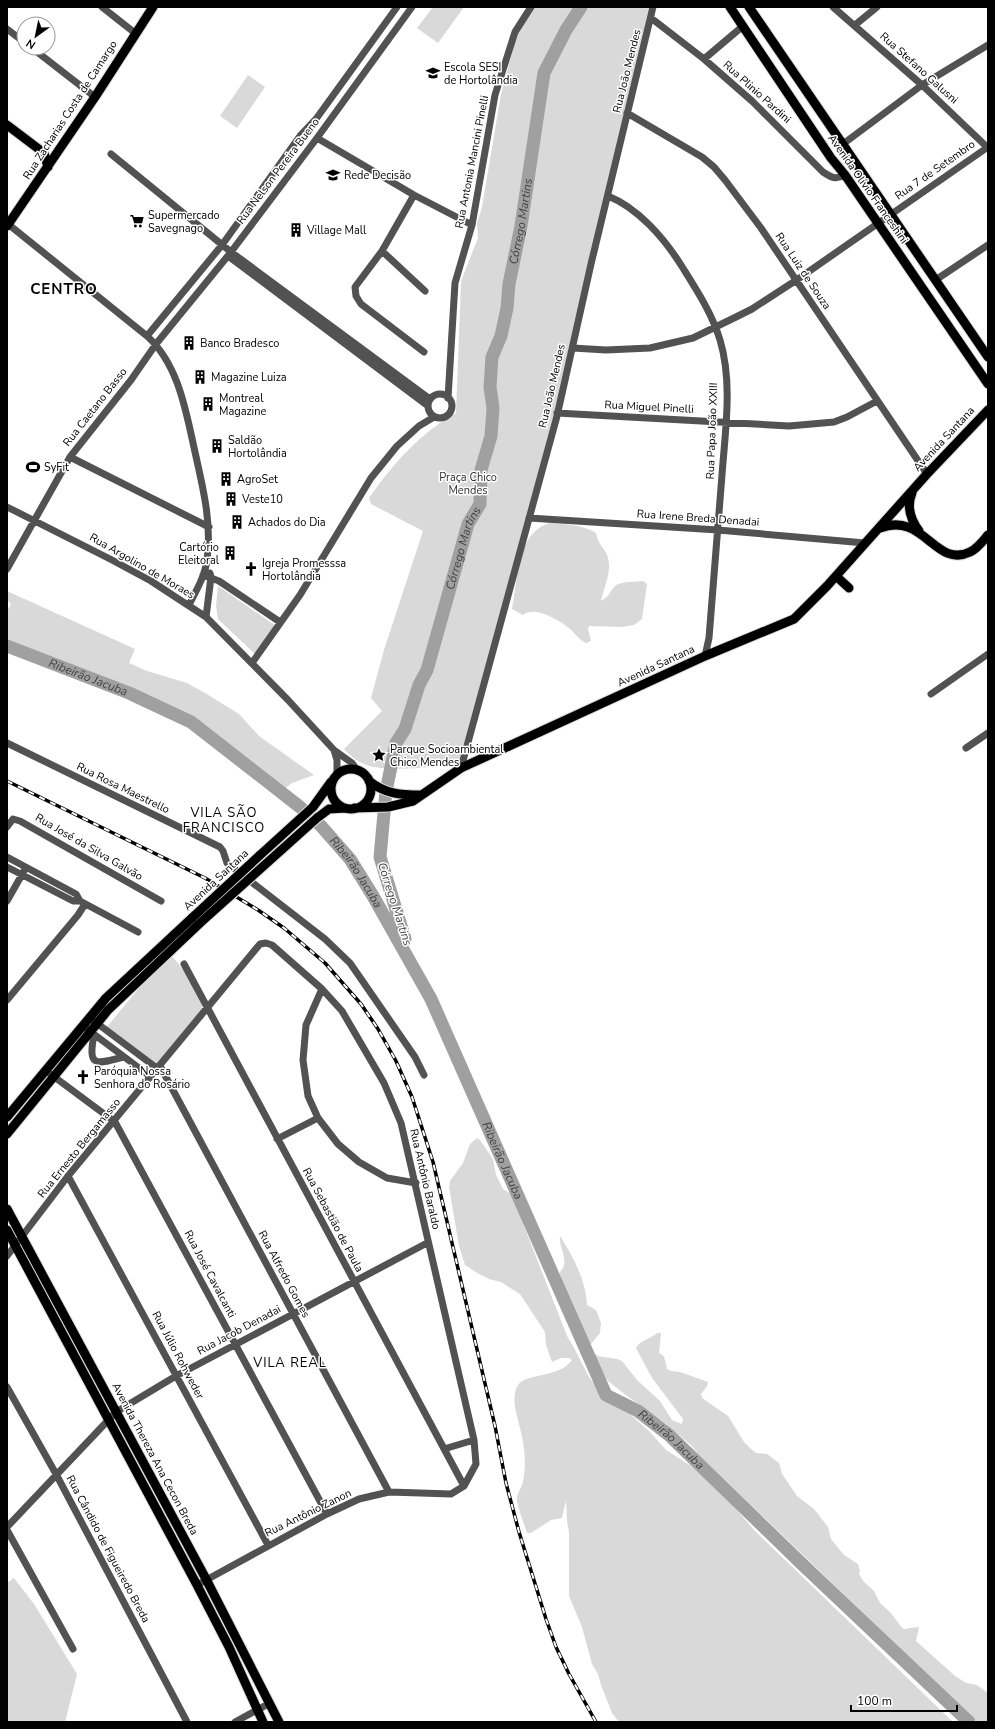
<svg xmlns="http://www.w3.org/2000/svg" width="995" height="1729" font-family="'Nunito Sans',sans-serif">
<rect width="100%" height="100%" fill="#fff"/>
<path fill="#d9d9d9" d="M433,7H464L438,43L417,28Z
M534,7H650L562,383L462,759C446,769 387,771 369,766C358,762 351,757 344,749L382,711L371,698L384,650L423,531L371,504L369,498C393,464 419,434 456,413L461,281L478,238L477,223L482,207L501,94L517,35Z
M248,75L265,87L237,128L220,116Z
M550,523C565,524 583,525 596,533C597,544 606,549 608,558C612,572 604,587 601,601C611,595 608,594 614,587C619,581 635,582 643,581L647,584L642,619L634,625L622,627L589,626L588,629L591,641L586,643C578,639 575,633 569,628C559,620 534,605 523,615L512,609C518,581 516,532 550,523Z
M218,586L276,626L257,656L218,619L216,606Z
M7,591L135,649L129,663L147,671L187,683L205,693L239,714L259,736L314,775L292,783L284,789L191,718L173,707L146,696L7,641V611L11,604L7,600Z
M169,952C178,964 206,995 202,1010L157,1065L106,1028Z
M477,1138L480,1140L493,1159L496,1175L503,1189L517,1198L515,1202L517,1208L567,1336L573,1346L589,1377L602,1395L631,1415L650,1432L666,1450L691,1466L717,1487L755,1531L953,1722H619L612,1713L601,1685L598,1674L592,1664L582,1627L569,1596V1533L567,1521L566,1500L562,1518L551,1520L531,1533H527C524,1523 519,1512 517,1501C516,1494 522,1488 523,1481C527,1461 524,1443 519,1424C516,1412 511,1396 518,1385C528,1372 558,1379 572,1360L569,1358H561L552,1362L546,1345L545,1332L520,1294L501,1282L489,1279L479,1274L465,1265L459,1246L449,1187L450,1181L463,1163L470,1144Z
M560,1236C573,1256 586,1281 587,1305L596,1310L601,1323L600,1333L590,1345L592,1352L598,1356L617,1359L622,1361L637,1380L660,1401L672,1420L682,1424L683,1419L652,1378L636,1348C640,1340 651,1339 657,1333H661L659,1353L664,1356L667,1369L671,1371L680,1372L708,1382L707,1386L701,1394L702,1398L728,1416L744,1442L751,1449L756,1453L767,1454L779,1463L782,1474L797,1496L814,1509L828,1527L831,1539L844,1555L858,1564L860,1572L859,1574L864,1582L874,1591L880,1603L890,1612L903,1629L919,1627L916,1641L955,1676L966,1683L977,1685L988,1693V1722H977L699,1455L692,1446L665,1423L627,1396L608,1381L601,1372L584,1342L568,1299L562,1290L560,1272C571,1261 558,1248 560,1236Z
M14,1578L34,1604L77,1674L65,1722H7V1583Z"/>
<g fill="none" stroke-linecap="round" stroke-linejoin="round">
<g stroke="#a0a0a0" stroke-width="13">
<path id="s1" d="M7,646L129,693L191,722L300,807L321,826L350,859L373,896L431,999L606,1395L638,1411L669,1435L803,1565L969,1722"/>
<path id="s2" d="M405,939L380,857L386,791L396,743L405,729L419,685L427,670L468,524L480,504L481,470L491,436L493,408L490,387L492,357L501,336L507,308L509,284L521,226L544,73L566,30L581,7"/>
</g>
<defs>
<path id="major" d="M730,7L831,158L845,175L988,384
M749,7L988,357
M7,125L44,153L48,167
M7,226L95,97L153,7
M912,493C906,507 911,520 919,531
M880,528C924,511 935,569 970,552C977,549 983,541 988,535
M836,576L849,588
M331 789a20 20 0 1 1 40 0a20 20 0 1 1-40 0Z
M369,781C385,794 401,795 421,795
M354,808L388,807L413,801L461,768L705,656L794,619L827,586L927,474L988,410
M317,818L329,809L345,808
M259,856L313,807L331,782
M7,1117L106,998L193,917
M7,1134L108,1010L200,923
M7,1209L206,1579L279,1722
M7,1230L197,1585L229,1647L263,1722"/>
</defs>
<use href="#major" stroke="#dbdbdb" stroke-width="11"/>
<path stroke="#525252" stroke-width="7" d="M102,7L135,33
M833,7L922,85L988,148
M651,18L704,59L752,101L823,172C832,178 836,180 845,175
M855,25L877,7
M7,29L24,42
M32,48L95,97
M704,59L743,26
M627,113L702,157L714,167L725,180L761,228L927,474
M317,138L414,195L472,225
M843,144L922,85L988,45
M111,154L231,252L430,399
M414,195L382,251L355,287L356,296L361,304L424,352
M608,196C638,208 664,238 681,265C696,289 712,313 720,340C733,383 725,432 722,475C718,530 713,584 709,638L705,656
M8,224L147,336C179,365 186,412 195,452C203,488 212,523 207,560C205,576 196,591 189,605
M382,251L425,291
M228,256L428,406
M937,279L988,245
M147,336L222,245L300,136L316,119L397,7
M573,348L606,350L650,348L693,338L736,317L752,309L795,281L988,147
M428 406a12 12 0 1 1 24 0a12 12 0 1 1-24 0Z
M448,398L455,283L472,225L495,95L515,32L531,7
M557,413L789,426L834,422L847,417L877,401
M70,457L209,527
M7,507L112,560L151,581L206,617L288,700L334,750L352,763L358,771
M529,518L718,530L865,543
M7,569L70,457L131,380L156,344L231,252L317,138L412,7
M203,575L219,581L280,622
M206,617L211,577L210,573
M252,663L300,595L371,478L397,446L419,426L434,417
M931,694L988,654
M7,743L220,847L223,851L227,863L325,939L350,963L415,1057L424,1075
M966,748L988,733
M334,750L337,760V775
M461,768L557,416L591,264L653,7
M7,827L13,819L20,821L161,901
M7,857L76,894L80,901L138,932
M7,867L73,901H80
M7,901L24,871
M184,964L464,1486
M322,989L306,1025L303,1060L308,1096L318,1118L338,1144L359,1162L387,1178L416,1183
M7,1000L78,915L85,904
M94,1021L158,1069
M87,1029L151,1077
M94,1035C87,1070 98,1063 124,1057
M160,1066L389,1492
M45,1070L115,1122L327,1514
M277,1139L318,1118
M68,1176L268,1545
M7,1256L68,1176L260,944L266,943L272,945L322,989L342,1011L384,1083L401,1123L474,1440L476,1464L464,1486L451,1494L389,1492L359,1499L327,1514L197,1585
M7,1387L56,1474L187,1722
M444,1449L474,1440
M7,1527L116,1412L176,1376L427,1243
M7,1530L73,1649
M235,1722L270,1703"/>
<use href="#major" stroke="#000" stroke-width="9"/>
<defs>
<path id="rail" d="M7,781L205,878L258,910L284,928L325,963L361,1004L378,1029L396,1061L412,1097L433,1162L495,1426L506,1483L519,1532L546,1619L556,1647L569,1674L596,1722"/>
</defs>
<use href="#rail" stroke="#000" stroke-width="3.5"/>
<use href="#rail" stroke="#fff" stroke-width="2" stroke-dasharray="6" stroke-linecap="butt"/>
<defs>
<path id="major-bridge" d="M193,917L259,856
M200,923L317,818"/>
</defs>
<use href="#major-bridge" stroke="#dbdbdb" stroke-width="11" stroke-linecap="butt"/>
<use href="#major-bridge" stroke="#000" stroke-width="9"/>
</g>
<defs>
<symbol id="school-bare" viewBox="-9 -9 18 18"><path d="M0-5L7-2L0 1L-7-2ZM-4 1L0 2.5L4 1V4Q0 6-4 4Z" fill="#000" stroke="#fff" stroke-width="2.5" paint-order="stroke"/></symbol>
<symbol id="supermarket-bare" viewBox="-9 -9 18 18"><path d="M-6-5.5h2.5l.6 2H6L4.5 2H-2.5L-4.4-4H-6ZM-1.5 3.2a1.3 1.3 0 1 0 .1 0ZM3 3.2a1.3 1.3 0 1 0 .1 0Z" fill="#000" stroke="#fff" stroke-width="2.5" paint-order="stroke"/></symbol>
<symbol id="building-bare" viewBox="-9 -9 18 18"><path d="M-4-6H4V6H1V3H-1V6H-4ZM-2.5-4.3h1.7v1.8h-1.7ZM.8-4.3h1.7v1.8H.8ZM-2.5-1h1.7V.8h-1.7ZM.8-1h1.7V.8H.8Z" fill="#000" stroke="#fff" stroke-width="2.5" paint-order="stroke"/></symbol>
<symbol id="stadium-bare" viewBox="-9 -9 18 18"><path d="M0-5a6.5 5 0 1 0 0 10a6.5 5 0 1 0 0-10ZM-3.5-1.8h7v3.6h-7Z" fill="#000" stroke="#fff" stroke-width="2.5" paint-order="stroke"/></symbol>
<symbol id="church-bare" viewBox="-9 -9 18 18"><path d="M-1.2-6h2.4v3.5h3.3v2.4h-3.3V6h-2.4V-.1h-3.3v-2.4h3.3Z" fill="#000" stroke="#fff" stroke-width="2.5" paint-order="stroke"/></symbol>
<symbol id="sight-bare" viewBox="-9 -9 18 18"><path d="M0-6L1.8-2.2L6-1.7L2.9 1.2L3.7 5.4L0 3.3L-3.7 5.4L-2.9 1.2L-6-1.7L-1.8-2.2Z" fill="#000" stroke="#fff" stroke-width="2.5" paint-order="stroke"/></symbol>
</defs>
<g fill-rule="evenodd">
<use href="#school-bare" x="423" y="63" width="20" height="20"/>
<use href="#school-bare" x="323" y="165" width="20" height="20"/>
<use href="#supermarket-bare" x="127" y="211" width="20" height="20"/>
<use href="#building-bare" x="286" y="220" width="20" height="20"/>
<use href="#building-bare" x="179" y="333" width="20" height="20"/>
<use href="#building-bare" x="190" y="367" width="20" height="20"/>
<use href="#building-bare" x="198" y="394" width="20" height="20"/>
<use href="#building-bare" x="207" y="436" width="20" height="20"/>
<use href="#stadium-bare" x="23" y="457" width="20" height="20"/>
<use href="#building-bare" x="216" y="469" width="20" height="20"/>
<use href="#building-bare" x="221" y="489" width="20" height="20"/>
<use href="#building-bare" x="227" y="512" width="20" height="20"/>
<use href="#building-bare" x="220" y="543" width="20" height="20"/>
<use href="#church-bare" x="241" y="559" width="20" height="20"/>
<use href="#sight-bare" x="369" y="745" width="20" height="20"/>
<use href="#church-bare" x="73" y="1067" width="20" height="20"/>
</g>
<g text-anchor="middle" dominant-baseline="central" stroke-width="3" stroke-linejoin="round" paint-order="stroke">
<g font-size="11" fill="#000" stroke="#fff" text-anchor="start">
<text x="444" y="67">Escola SESI<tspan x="444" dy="13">de Hortolândia</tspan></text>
<text x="344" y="175">Rede Decisão</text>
<text x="148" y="215">Supermercado<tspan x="148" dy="13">Savegnago</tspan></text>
<text x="307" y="230">Village Mall</text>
<text x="200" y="343">Banco Bradesco</text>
<text x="211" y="377">Magazine Luiza</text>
<text x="219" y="398">Montreal<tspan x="219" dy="13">Magazine</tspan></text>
<text x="228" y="440">Saldão<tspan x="228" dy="13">Hortolândia</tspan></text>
<text x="44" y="467">SyFit</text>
<text x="237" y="479">AgroSet</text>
<text x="242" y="499">Veste10</text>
<text x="248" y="522">Achados do Dia</text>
<text x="219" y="547" text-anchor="end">Cartório<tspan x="219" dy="13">Eleitoral</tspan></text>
<text x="262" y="563">Igreja Promesssa<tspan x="262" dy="13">Hortolândia</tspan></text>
<text x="390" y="749">Parque Socioambiental<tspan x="390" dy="13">Chico Mendes</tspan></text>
<text x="94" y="1071">Paróquia Nossa<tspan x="94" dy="13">Senhora do Rosário</tspan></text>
</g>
<g font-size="11" fill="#000" stroke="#fff">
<text transform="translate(919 68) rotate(42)">Rua Stefano Galusni</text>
<text transform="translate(627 71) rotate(-76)">Rua João Mendes</text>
<text transform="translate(757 92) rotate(42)">Rua Plinio Pardini</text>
<text transform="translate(70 110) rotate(-57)">Rua Zacharias Costa de Camargo</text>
<text transform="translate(472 162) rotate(-79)">Rua Antonia Mancini Pinelli</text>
<text transform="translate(935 170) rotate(-35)">Rua 7 de Setembro</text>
<text transform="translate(278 171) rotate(-53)">Rua Nelson Pereira Bueno</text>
<text transform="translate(868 189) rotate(55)">Avenida Olívio Franceshini</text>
<text transform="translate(803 271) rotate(56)">Rua Luiz de Souza</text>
<text transform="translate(552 386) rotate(-77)">Rua João Mendes</text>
<text transform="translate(95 407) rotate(-52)">Rua Caetano Basso</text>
<text transform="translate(649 407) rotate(3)">Rua Miguel Pinelli</text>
<text transform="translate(712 431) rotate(-88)">Rua Papa João XXIII</text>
<text transform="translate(944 439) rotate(-47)">Avenida Santana</text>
<text transform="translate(698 518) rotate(4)">Rua Irene Breda Denadai</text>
<text transform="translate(142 566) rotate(30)">Rua Argolino de Moraes</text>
<text transform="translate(656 666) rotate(-25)">Avenida Santana</text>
<text transform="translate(123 788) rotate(26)">Rua Rosa Maestrello</text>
<text transform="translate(89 847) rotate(30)">Rua José da Silva Galvão</text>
<text transform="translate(216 880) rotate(-43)">Avenida Santana</text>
<text transform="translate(79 1148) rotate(-51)">Rua Ernesto Bergamasso</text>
<text transform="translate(425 1179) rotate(77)">Rua Antônio Baraldo</text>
<text transform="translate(333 1220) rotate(62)">Rua Sebastião de Paula</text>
<text transform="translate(210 1274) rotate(62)">Rua José Cavalcanti</text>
<text transform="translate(284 1274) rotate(62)">Rua Alfredo Gomes</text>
<text transform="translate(239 1330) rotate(-28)">Rua Jacob Denadai</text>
<text transform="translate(178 1355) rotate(62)">Rua Júlio Rohweder</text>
<text transform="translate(155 1459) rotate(62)">Avenida Thereza Ana Cecon Breda</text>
<text transform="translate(308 1513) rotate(-26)">Rua Antônio Zanon</text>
<text transform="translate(108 1549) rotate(62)">Rua Cândido de Figueiredo Breda</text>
</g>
<g font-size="11" fill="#303030" stroke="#fff">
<text x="468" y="477">Praça Chico<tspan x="468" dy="13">Mendes</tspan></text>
</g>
<g font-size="12" font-style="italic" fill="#414141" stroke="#fff">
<text stroke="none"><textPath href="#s2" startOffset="744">Córrego Martins</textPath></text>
<text stroke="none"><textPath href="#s2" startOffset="408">Córrego Martins</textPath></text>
<text stroke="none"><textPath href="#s1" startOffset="87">Ribeirão Jacuba</textPath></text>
<text stroke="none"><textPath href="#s1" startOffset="424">Ribeirão Jacuba</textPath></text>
<text transform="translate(395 904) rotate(72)">Córrego Martins</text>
<text stroke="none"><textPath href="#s1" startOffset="748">Ribeirão Jacuba</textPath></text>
<text stroke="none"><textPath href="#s1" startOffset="1084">Ribeirão Jacuba</textPath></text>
</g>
<g font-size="13" letter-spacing="1" fill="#000" stroke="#fff">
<text x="224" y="813">VILA SÃO<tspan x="224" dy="15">FRANCISCO</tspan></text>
<text x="290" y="1363">VILA REAL</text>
</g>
<g font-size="15" font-weight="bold" letter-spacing="1" fill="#000" stroke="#fff">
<text x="64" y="289">CENTRO</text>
</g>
</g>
<rect width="995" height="1729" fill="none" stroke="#000000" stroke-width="16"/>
<g transform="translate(36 36) rotate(213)"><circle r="19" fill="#ffffff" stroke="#999999"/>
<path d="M0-3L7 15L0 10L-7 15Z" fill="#000000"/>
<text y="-6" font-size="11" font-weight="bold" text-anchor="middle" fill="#000000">N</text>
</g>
<path d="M851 1705v6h106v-6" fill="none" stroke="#000000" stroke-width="2"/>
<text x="857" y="1705" font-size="12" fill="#000000" stroke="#ffffff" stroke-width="3" paint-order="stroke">100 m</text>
</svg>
